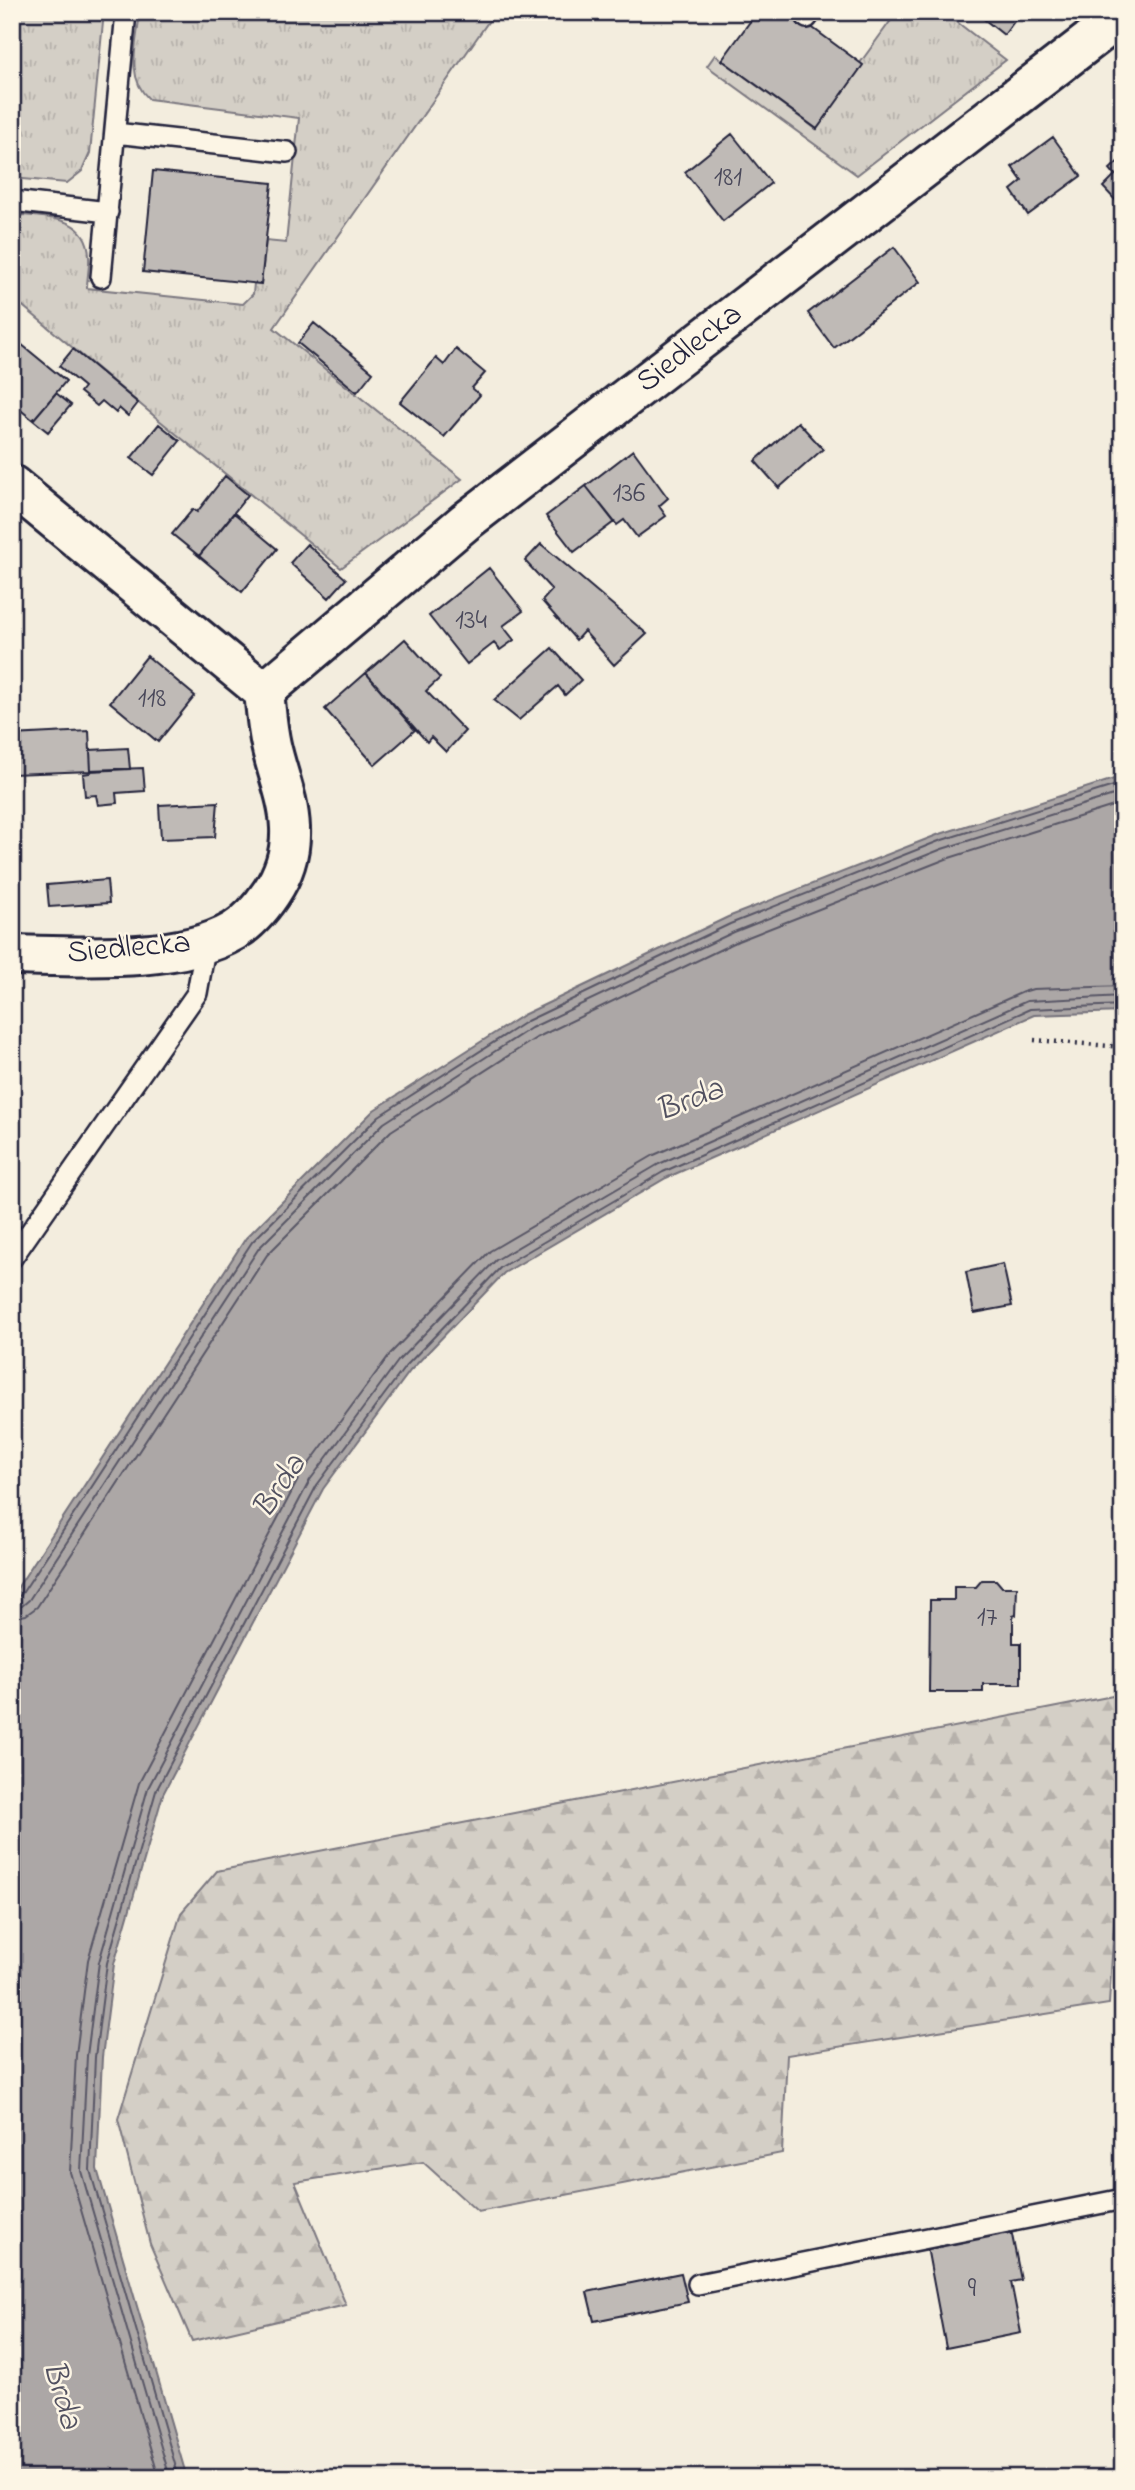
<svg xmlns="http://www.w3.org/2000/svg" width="1135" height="2490" font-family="'Indie Flower',sans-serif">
<defs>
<pattern id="grass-tufts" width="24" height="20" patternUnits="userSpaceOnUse" patternTransform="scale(1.75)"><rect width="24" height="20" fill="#d4cfc6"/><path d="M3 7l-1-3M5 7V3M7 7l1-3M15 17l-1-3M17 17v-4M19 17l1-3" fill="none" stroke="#b6b1ab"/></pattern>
<pattern id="forest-firs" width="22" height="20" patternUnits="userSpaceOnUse" patternTransform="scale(1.75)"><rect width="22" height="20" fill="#d4cfc6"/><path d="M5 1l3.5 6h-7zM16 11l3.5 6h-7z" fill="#b6b1ab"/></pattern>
</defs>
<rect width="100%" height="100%" fill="#f3edde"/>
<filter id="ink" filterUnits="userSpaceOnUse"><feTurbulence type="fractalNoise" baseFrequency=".0143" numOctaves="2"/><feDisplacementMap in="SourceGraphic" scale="14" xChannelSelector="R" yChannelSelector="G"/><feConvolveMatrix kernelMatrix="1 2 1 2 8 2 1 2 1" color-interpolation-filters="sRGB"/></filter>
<g filter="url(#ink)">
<path fill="url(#grass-tufts)" stroke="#7b7880" stroke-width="2" d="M12,12H104L90,153L82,171L67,183L12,178Z
M140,12H495L274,328L462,479L341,568L159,420L12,297V214C43,218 87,214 89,255C90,266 87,277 87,288L243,304L253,294L254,283L261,284L266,241L286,243L299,118L149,99C125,77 137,42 140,12Z
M897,12H944L1006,60L857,175L707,66L715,55L816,129L860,63Z"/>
<path fill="url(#forest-firs)" stroke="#7b7880" stroke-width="2" d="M1123,1694V1780L1109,2004L787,2055L782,2153L478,2212L423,2162L295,2182L346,2305L192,2341L150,2244L118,2119L181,1913L217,1871Z"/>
<path fill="#aca7a6" stroke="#75727b" stroke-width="2" d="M1123,776V1012L1034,1015L666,1178L504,1273L410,1371L323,1489L163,1794L114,1964L102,2057L97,2169L187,2478H12V1596L246,1238L374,1110L523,1015L728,917L937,835Z"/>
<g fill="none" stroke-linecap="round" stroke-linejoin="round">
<path stroke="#595766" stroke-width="2" d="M12,1599L21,1595L252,1242L379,1116L527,1021L730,924L939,841L1123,783
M12,1608L22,1606L29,1600L259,1248L384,1123L531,1028L734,932L942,849L1123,792
M12,1618L26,1615L37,1607L267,1255L391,1131L536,1038L738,941L946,859L1123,803
M159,2478L70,2172L76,2055L88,1960L139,1783L300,1476L390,1354L490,1251L654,1155L1023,992L1033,989L1123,986
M170,2478L81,2171L87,2056L99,1962L148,1788L310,1480L398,1361L496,1260L659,1164L1027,1001L1123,996
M179,2478L90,2170L95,2057L107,1963L156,1791L317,1485L405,1367L501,1267L663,1172L1030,1009L1123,1005"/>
</g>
<path fill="#bfbab6" stroke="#22223b" stroke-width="2" d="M757,12H791L863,65L817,129L722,60Z
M975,12H1021L1004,35Z
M732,134L771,183L723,221L685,172Z
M1053,137L1081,176L1028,215L1011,190L1022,181L1012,167Z
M1123,157V200L1119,204L1103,187L1115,175L1110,169Z
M153,171L272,183L261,284L143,272Z
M894,247L920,282L834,348L808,313Z
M314,323L373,372L357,392L298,343Z
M21,344L66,381L33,420L12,403V355Z
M73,349L138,403L128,416L119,408L116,413L102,401L97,406L80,392L84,387L59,366Z
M456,349L485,373L472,388L480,395L444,437L400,402L436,358L444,365Z
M56,393L71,405L48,432L33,420Z
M798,422L823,449L779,488L755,461Z
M159,424L180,441L153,475L131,458Z
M633,450L668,498L659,506L666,516L637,537L624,520L617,525L586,486Z
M225,476L248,495L199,556L172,534L193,509L197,512Z
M586,486L614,522L574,552L546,516Z
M234,513L277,549L242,592L199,556Z
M307,544L346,579L329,598L290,563Z
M541,544L647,634L614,665L584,631L576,640L542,601L552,590L525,561Z
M489,568L523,611L503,626L514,640L500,650L494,643L467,664L429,616Z
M405,639L440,678L426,691L465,731L446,752L431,737L427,742L366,673Z
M552,648L581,680L565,695L558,686L519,720L494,700Z
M147,656L195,696L158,742L110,702Z
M366,673L415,730L375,765L325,709Z
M89,731L91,771L12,774V735Z
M128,748L130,769L91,771L90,750Z
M143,768L145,791L116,793L117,803L98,805L96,795L85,796L83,774L90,773V770Z
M218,802L215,837L161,839L159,805Z
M107,880L109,903L49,907L47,885Z
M1003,1264L1012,1306L974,1313L966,1272Z
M982,1580H996L1002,1587H1017L1016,1615L1013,1616V1643H1021V1684H983V1692H929L930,1600H954V1587H976Z
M1011,2230L1021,2280L1011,2282L1021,2333L946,2348L927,2247Z
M681,2273L688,2302L594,2321L587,2292Z"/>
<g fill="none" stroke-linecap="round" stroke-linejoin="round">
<defs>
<path id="service" d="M807,18L811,12
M115,133L287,152
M12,201L108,212
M101,277L126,12
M12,1258L197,993L206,943
M698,2284L1123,2199"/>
<path id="minor" d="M12,485L264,692C266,709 267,727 271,745C277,773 289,799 290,828C291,852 284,874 271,893C261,908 249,922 234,931C178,964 76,956 12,955
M264,692L465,522L1123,15"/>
</defs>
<use href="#service" stroke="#22223b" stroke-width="24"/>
<use href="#minor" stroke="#22223b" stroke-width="44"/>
<path stroke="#22223b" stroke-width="4.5" stroke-dasharray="2 5" stroke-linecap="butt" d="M1034,1040L1123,1047"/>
<use href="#service" stroke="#fcf5e5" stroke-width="19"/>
<use href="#minor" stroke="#fcf5e5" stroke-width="38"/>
</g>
</g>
<g text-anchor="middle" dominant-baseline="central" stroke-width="5" stroke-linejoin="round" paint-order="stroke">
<g font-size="28" fill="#49485a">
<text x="728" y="178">181</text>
<text x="629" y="494">136</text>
<text x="471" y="621">134</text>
<text x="152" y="699">118</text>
<text x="987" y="1618">17</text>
<text x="972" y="2289">9</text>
</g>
<g font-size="32" fill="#22223b" stroke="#fcf5e5">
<text transform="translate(690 349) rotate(-38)">Siedlecka</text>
<text transform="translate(129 949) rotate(-5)">Siedlecka</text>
</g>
<g font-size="33" font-style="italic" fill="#525160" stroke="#fcf5e5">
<text transform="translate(690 1101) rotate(-21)">Brda</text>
<text transform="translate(280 1487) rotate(-56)">Brda</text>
<text transform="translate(61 2395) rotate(74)">Brda</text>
</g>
</g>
<rect width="1135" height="2490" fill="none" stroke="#fcf5e5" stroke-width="42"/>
<rect x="21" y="21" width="1093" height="2448" fill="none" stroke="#22223b" stroke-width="2.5" filter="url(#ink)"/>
</svg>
